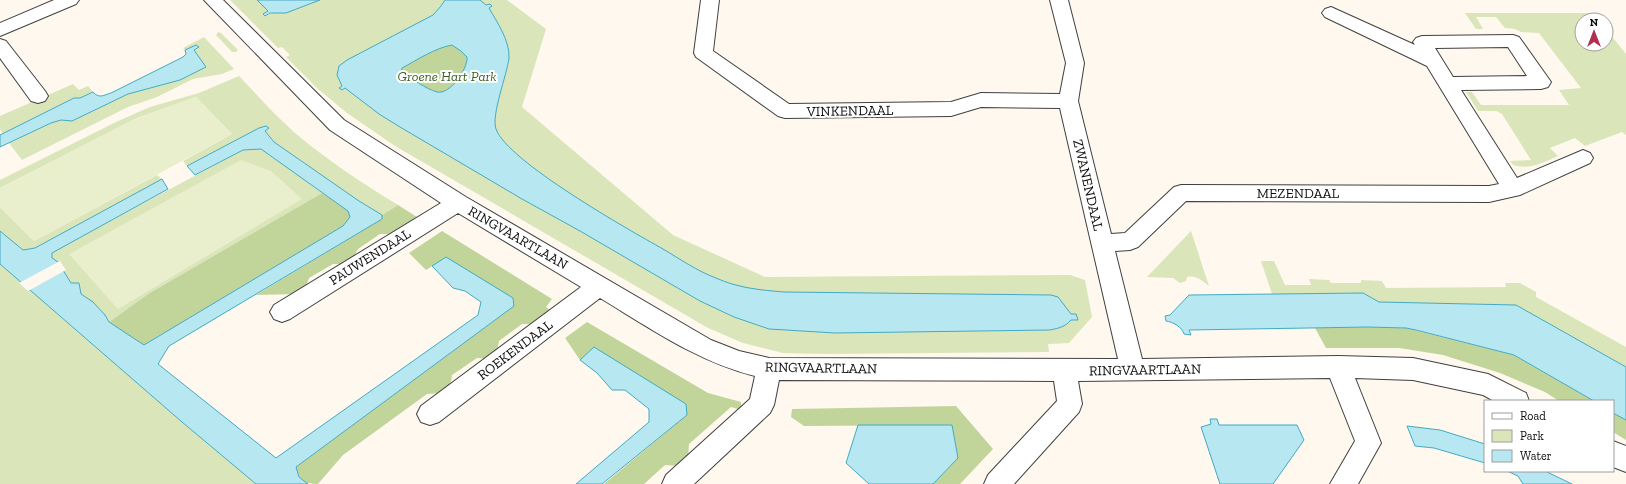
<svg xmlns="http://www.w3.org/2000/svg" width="1626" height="484" font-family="'Zilla Slab',serif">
<rect width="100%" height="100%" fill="#fef8ee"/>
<path fill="#dae6ba" d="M230,0H257L268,11L263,14L265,16L303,0H507L546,29L522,107L673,235L765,277L1070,275L1085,280L1092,317L1069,343L1048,344L1049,352L827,354L783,353L743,343L708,328L395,146L347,113L318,89L286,57L290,55L282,47L278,48Z
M1465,13H1593L1598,20H1582V44H1606V29L1626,54V135L1622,132L1585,146L1575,138L1550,148L1558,156C1542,163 1530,170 1513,165L1510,161L1531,160L1502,114L1497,111H1478L1466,92H1472L1481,105H1569L1559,90L1581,88L1539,33L1521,32L1515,29L1505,28L1496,17H1476L1483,29H1476Z
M218,32L221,33L238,50L236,52H232L216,35Z
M204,37L234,69L222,74L193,79L157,97L128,107L22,160L9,143L51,123L61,120L72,121L128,94L180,80L205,67L194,50L196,45L185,50L183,48Z
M239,76C257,95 275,115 295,133C327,160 362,183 398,205L382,215L359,201L274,142L265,131L269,128H259L187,166L183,161L232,134L196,97L137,118L0,188V180L116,122L150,107L199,93Z
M73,84L79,90L88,86L93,92L80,98H74L3,134L0,129V116Z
M261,148L322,193L148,294L109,322C103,310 93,302 81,294L79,283H71L64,271L52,258V253L56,250L243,150Z
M157,175L162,179L35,248L23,250L0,231V207L34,241Z
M1191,231L1209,286C1202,281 1196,275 1187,277L1186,281L1180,283L1173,278L1147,277Z
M1261,261H1274L1285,285H1311L1309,279L1329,280L1331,283H1361V280L1382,281L1386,288L1506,287L1505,283H1520L1536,292V297L1626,347V367L1516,305L1379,302L1363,293L1272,294Z
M0,264L182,422L256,484H0Z"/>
<path fill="#c1d59b" d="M452,45L461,51L467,57C467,69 450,95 437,92C426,89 411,78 401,72L402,68C417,60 435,48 452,45Z
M322,193L349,211L350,218L343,226L144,345L109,322L148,294Z
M398,205L417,217L393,234H380L358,249L352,260L347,264H333L309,278L305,289L297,294L256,295L382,219V215Z
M442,231L552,299L546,307L553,312L536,324H522L499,341L497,352L489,359L477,358L452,375L450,387L442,393L427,394L343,455L318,484C303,484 300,481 296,467L514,306L446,257L426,270L409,253Z
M587,322L708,393L741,402V410L731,407L689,444L688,458L680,466L665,465L644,484H604L687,415L594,347L580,360L565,338Z
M1368,327L1406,328L1514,355L1594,401H1559L1545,392L1500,373L1443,355L1399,348H1326L1315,328Z
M956,406L993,449L960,484H933L958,458L952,425L804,426L791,417L792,409Z
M1613,413L1626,420V440L1613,432Z"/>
<path fill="#e9eecc" d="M196,97L232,134L34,241L0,207V188L137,118Z
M241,160L271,171L302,199L118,309L69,254Z"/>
<path fill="#b7e7f1" stroke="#43aac3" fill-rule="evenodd" d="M257,0H320L286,13H270L265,16L263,14L268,11Z
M445,0H480L486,5L490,4L492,6L489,8C497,22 510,41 509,58C507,75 491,115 496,129C507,161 629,230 663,249C680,259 697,271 716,278C738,288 760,290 784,292L1051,295L1058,297L1071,314H1076L1078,320H1071C1065,327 1059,328 1050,330L835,333L769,329L734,317L700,301L580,231L522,199L400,127L379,114L345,88L342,90L339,88L342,86L337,75L339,66L347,60L433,15L441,6ZM452,45L461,51L467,57C468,69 450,95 437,92C426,89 411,78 401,72L402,68C417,60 435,48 452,45Z
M196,45L199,47L194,50L206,67L180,80L128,94L72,121L61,120L51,123L0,147V135L74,98H80L93,92C99,99 104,95 111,93L183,57L186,54L185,50Z
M266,126L269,128L265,131L274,142L359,201L382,215V219L169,346L158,364L276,458L478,315L481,302L465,291L453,288L432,266L446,257L513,298L514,306L296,467L299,477L308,484H256L182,422L0,264V231L23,250L35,248L162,179L168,189L52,253V258L58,262L71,283H79L81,294L93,302L105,315L109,322L144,345L343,226L350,217L348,211L261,149L243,150L195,175L187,166L259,128Z
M1363,293L1379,302L1516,305L1626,367V420L1613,413V401H1594L1514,355L1416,330L1406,328L1368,327L1189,330L1191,335L1184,334C1182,327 1173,322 1166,321L1165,316L1170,315L1189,295Z
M594,347L686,404L687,415L602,484H576L649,422V409L625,390H612L597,373L580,360Z
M1210,419H1217L1219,425H1297L1304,440L1273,484H1220L1201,427L1211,424Z
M858,425H952L958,458L933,484H869L846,463Z
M1407,426L1440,430L1485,444V463L1434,448L1415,446Z
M1507,471H1545L1572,484H1523L1518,476Z"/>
<path fill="#fef8ee" d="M60,261L66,270L28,291L19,283Z"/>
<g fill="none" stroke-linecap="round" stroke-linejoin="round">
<defs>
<path id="minor" d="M54,0H79L76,4L0,36V23Z
M204,0H223L344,120L466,197L711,340L739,351L769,358L1118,359L1060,108L981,107L951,116L785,118L778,116L696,57L694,53L701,0H719L713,51L789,104L951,102L981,93L1060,94L1066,63L1050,0H1068L1084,63L1078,101L1111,234L1125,233L1174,187L1181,185L1489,186L1499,184L1427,66L1325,17L1322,13L1325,9L1331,7L1415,45L1413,42L1416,38L1422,36L1513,35L1519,37L1551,82L1548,87L1541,89L1461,90L1517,178L1583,150L1590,153L1593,158L1590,163L1520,195L1489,202L1186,201L1138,247L1130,250L1115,251L1142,359L1338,356L1413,358L1488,374L1526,393L1529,401H1494L1483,395L1413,380L1355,378L1381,443L1358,484H1330L1355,441L1330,378L1078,381L1082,404L1079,412L1014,484H984L988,475L1057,401L1054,381L779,380L774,405L770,413L694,484H662L666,475L750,399L755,376C698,362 650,328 600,298L439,422L430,425L421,422L417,414L421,406L581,287L458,213L290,319L282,322L274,319L270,312L274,305L441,203L330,130ZM1508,47L1527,76L1453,77L1435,48Z
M0,39L6,41L45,91L48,96L45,101L38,103L31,101L0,58Z
M1613,441L1626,446V472L1613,467Z"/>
</defs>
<use href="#minor" stroke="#404040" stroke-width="2"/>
<use href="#minor" fill="#fff" fill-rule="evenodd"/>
</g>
<g text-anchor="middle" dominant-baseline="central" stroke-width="4" stroke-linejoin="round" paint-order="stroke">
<g font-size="14" font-style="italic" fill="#3b6022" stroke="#fff">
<text x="447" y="76">Groene Hart Park</text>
</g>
<g font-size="14" fill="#0d0d0d" stroke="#fff">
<text transform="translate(850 111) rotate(-1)">VINKENDAAL</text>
<text transform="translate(1088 185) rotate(77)">ZWANENDAAL</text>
<text x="1298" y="193">MEZENDAAL</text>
<text transform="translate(518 238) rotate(30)">RINGVAARTLAAN</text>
<text transform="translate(370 257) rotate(-32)">PAUWENDAAL</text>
<text transform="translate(515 350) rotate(-37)">ROEKENDAAL</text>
<text transform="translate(821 368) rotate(1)">RINGVAARTLAAN</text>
<text transform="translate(1145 370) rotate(-1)">RINGVAARTLAAN</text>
</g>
</g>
<rect x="1484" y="400" width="130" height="72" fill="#ffffff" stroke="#9e9e9e"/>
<rect x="1492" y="413" width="20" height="6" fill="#ffffff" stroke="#9e9e9e"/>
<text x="1520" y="420" font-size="12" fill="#0d0d0d">Road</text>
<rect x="1492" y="430" width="20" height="12" fill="#dae6ba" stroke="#9e9e9e"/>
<text x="1520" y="440" font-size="12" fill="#0d0d0d">Park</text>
<rect x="1492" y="450" width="20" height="12" fill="#b7e7f1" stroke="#9e9e9e"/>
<text x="1520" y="460" font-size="12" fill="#0d0d0d">Water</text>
<g transform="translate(1594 32)"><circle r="19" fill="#ffffff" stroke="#9e9e9e"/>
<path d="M0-3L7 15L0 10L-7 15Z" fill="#b32f50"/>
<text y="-6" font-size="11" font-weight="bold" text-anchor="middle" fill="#0d0d0d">N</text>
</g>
</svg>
